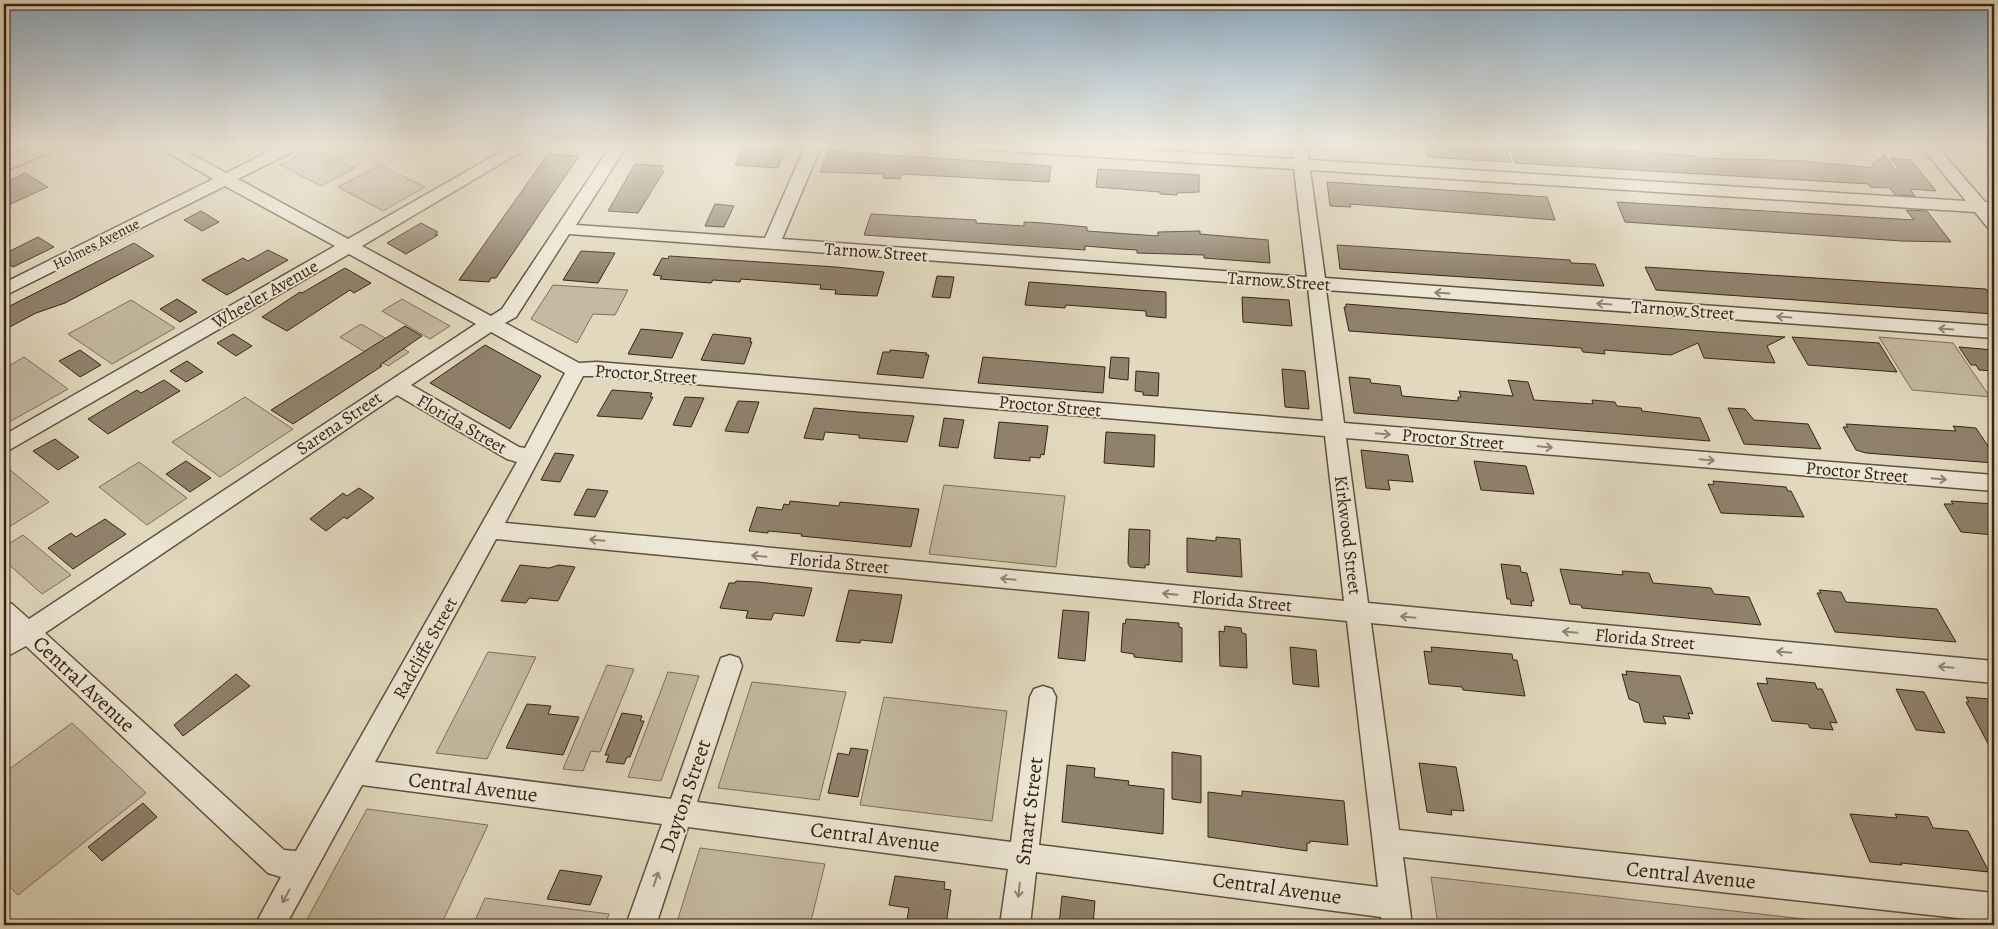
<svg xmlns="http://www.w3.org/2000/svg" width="1998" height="929" font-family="Alegreya,serif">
<rect width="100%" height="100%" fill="#e1d8bd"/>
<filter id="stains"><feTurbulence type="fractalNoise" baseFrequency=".004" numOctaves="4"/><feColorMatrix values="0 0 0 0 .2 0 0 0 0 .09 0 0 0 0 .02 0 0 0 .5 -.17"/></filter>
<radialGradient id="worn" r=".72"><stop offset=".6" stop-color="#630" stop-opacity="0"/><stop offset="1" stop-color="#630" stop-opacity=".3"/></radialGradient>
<path fill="#c4b9a1" stroke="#7e6e5c" d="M313,148L355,168L321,186L280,165Z
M380,165L425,187L383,211L338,187Z
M553,285L628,290L615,315L593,314L577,343L531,319Z
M402,299L450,326L430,339L382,311Z
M131,300L175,328L112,364L68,334Z
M361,324L409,352L388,366L340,337Z
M1879,337L1953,343L1990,397L1912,390Z
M24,357L68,389L4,425V369Z
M245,397L293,429L220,477L172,442Z
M139,462L187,498L147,525L99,487Z
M4,465L49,502L4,530Z
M944,485L1065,496L1056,567L929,554Z
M23,535L71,575L42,594L4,560V547Z
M488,652L536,657L487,759L436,753Z
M607,665L634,669L600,752L591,751L583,771L563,769Z
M668,672L699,676L661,781L628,777Z
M752,682L846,692L819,800L718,788Z
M884,697L1007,711L992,821L860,805Z
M72,723L146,793L18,895L4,881V773Z
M367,809L488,825L441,925H304Z
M700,848L825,864L810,925H676Z
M1431,877L1831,922L1832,925H1438Z
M485,898L609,914L605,925H473Z"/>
<path fill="#90816d" stroke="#382316" d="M746,144H750L787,146L778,168L735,165Z
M1427,144L1505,145L1511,162L1427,157Z
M1509,147L1632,151L1696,156L1697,158L1804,161L1875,168L1872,164L1884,155L1895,170H1899L1890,158L1911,160L1936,191L1910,189L1915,196L1895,195L1890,188L1870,187L1869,184L1515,163Z
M829,150L846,152L1051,166L1049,182L902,174L900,179L883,178L884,174L820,172Z
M548,154L579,156L496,278H491L489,282L459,280Z
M635,164L663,166L661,170L664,171L638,213L608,211Z
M1098,169L1199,175V192L1177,193V195L1160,194V192L1096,187Z
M25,173L48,187L4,207V183Z
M1327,182L1547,197L1555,220L1350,204L1351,207L1330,206Z
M1617,202L1914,220L1906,210L1927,211L1951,242L1902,241L1625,222Z
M715,204L734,206L724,227L705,226Z
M201,211L219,222L202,231L184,220Z
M871,214L976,220V223L1024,226V222L1043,223L1087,227V231L1158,236V232L1200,231V234L1268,240L1270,263L1204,258V255L1137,253V250L1121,249L1085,246V250L864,235Z
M421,223L438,232L435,234L438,235L406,254L387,243Z
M38,237L54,247L13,267L4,261V254Z
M134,243L154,256L65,303L36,313L4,330V309Z
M1337,245L1570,260L1571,263L1595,264L1604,286L1340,269Z
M268,250L288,260L227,295L202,280L243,258L248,261Z
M581,251L615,253L598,283L563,280Z
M669,256L836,267L884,272L877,296L835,294L836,290L820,289L821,285L741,279L740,282L713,280L711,283L660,279L662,276L653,275L662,258L668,259Z
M1645,267L1986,289L1994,300V314L1656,290Z
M345,268L371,283L354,293L350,290L287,331L262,317L300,292L302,293Z
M937,276L954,277L950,298L932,297Z
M1029,282L1166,292V318L1146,316V311L1066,305L1065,308L1025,305Z
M1242,297L1289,300L1292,326L1243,322Z
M177,299L197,312L180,322L160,309Z
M1346,304L1446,312L1785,337L1767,346L1775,363L1704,358L1698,343L1671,355L1604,350L1605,354L1583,352L1581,348L1349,331L1344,307H1346Z
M405,326L422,336L380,365L382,366L293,424L271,410Z
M641,329L683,333L672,358L628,354Z
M233,334L252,346L236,356L217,343Z
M713,334L751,338L750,342H752L744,364L701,360Z
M1792,337L1879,343L1897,372L1808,365Z
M485,345L541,376L510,429L430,383Z
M1959,347L1994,350V371L1979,370L1976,365H1971Z
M80,350L101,365L80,377L59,361Z
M890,350L927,353L926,355H929L923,378L877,374L883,352H890Z
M983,357L1105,367L1103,393L978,383Z
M1111,357L1129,358L1128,380L1109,378Z
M187,361L203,372L186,382L170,371Z
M1282,369L1305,371L1309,409L1285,407Z
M1136,371L1159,373L1158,396L1143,395V392L1135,391Z
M1349,377L1370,379L1371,383L1400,386L1402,396L1458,401V397H1461L1459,391L1513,396L1508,380L1528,382L1534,400L1593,404L1592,400L1615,402L1617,406L1641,408L1642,411L1700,418L1710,441L1354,413Z
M164,380L180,391L108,434L88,419L137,390L141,393Z
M612,390L652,393L650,397H653L642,419L597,416Z
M685,397L704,398L691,427L673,425Z
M738,401L759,402L748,433L725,431Z
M814,408L858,412L914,416L907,442L859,438V435L825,432L823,440L804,438Z
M1728,408L1745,409L1754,420L1808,424L1821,449L1744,444Z
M944,418L964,420L958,448L939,446Z
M999,422L1048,426L1044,455L1041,454L1040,458L1030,457V461L994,458Z
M1846,424L1956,431L1953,426L1976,428L1994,455V463L1866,453L1856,450L1843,427H1848Z
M1106,432L1155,435L1154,467L1104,463Z
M55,439L79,457L58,470L33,451Z
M1361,450L1408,455L1413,482L1388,480L1390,490L1366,488Z
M555,453L574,455L560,482L541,480Z
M186,461L211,478L190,492L166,474Z
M1474,461L1526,466L1534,494L1481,490Z
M1713,481L1786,487L1788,491H1791L1804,517L1721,513L1708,484L1714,485Z
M359,488L374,498L347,519L344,517L326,531L310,519L343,493L347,496Z
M587,489L608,491L595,517L574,515Z
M790,501L839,506L840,502L919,509L911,547L801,536L802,534L768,531V533L749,531L757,507L782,510L784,504L789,505Z
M1951,501L1994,504V535L1961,532L1944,504H1953Z
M105,519L126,534L73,569L48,548L71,533L76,537Z
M1129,529L1150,530L1149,565H1145V568L1130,567L1128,563Z
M1216,537L1240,539L1242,577L1187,572V538L1216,541Z
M1501,564L1520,566L1521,572L1527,573L1534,601H1531L1532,606L1511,604L1510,599H1507Z
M520,565L549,568L559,565L575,567L558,601L529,598L526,603L501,601Z
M1560,569L1623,575L1622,571L1649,573L1653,583L1711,588L1714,594L1749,597L1761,625L1582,608L1581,605L1570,604Z
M736,581L758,582L812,588L804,616L774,613L771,620L746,618L748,611L720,608L729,583H735Z
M849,590L902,595L892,643L861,640L860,643L836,641Z
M1819,590L1841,592L1846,602L1937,609L1956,642L1835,632L1817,593H1821Z
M1063,610L1089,612L1085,661L1058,658Z
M1126,619L1179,623V627L1182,628V662L1134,657V654L1121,652L1123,623L1125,624Z
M1225,626L1241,628L1242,633L1246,634L1247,668L1220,666L1219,631L1224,632Z
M1290,647L1316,650L1319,687L1293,684Z
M1431,647L1512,654L1513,660H1517L1525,696L1463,690L1462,687L1429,684L1424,651L1432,652Z
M1626,671L1680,676L1693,714L1688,713L1690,719L1663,716L1666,724L1644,722L1639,703L1629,699L1622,674L1627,675Z
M236,674L250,686L183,736L174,725Z
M1766,678L1815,683L1817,689H1822L1837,723L1830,722L1833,730L1810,728L1808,724L1772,721L1757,683L1768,684Z
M1896,689L1924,692L1945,733L1916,730Z
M1966,697L1989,699L1994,708V755L1966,702H1969Z
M527,704L551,706L548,714L579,717L563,755L506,748Z
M622,713L642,716L640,721H644L630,757H627L624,764L606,762L609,755H605Z
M851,748L868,750L858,797L828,793L838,753L849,755Z
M1172,752L1201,756V803L1172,799Z
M1419,763L1456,767L1464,811L1451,810L1452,815L1427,812Z
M1067,765L1095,768L1094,777L1129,781L1128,785L1164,789L1163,834L1062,822Z
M1242,791L1344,801L1348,845L1310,841V843H1307V851L1208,837V792L1242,796Z
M143,803L157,817L102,861L88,847Z
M1850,814L1897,818L1895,814L1928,817L1933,828L1968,831L1989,872L1901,863L1902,865L1870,862Z
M560,870L602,876L590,905L547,899Z
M895,876L945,882L944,889L951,890L946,925H906L909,908L889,905Z
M1062,896L1095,901L1093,925H1059Z"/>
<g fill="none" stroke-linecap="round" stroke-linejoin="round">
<defs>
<path id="minor" d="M153,144H173L226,173L284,144H304L302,147L238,179L348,239L515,144H534L362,246L491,316L502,309L612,144H628L576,225L765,238L806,144H822L782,239L1307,277L1294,169L973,149L965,144H1048L1293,159L1291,144H1307L1309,160L1966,201L1919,144H1935L1985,202L1994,203V229L1988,228L1975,212L1310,170L1325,278L1994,326V338L1326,290L1344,423L1994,475V491L1346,438L1368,603L1994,661V683L1371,623L1399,830L1994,893V922L1403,857L1412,925H1382L1381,917L1036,872L1030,925H1000L1008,869L688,827L656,925H626L662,824L362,785L286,925H255L281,877L268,873L26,646L4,658V635L10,631L4,626V601L12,604L29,619L476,324L349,254L11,449L4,452V435L335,246L225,186L4,296V283L213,179ZM569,234L1308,288L1323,421L597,362L579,363L505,323L516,317ZM491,332L565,373L525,448L519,447L411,385ZM583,376H597L1325,436L1344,601L505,523ZM397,395L507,459L517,462L296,851L284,850L45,633ZM496,539L1347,621L1378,887L1039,845L1056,697L1052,689L1043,686L1034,689L1030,697L1011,842L697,802L742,666L739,658L730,655L721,658L718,666L671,799L375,762Z"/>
<path id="major" d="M36,144H63L60,148L4,172V158Z"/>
</defs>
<use href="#minor" stroke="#625040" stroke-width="3"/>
<use href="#major" stroke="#382316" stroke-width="2"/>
<use href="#minor" fill="#ece6d4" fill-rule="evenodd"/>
<use href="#major" fill="#e1d8bd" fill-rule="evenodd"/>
</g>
<defs><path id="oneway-shaft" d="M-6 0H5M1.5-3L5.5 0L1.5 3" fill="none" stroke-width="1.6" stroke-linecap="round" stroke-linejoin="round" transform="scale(1.25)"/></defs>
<g stroke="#928475">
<use href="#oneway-shaft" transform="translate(1442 293) rotate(-176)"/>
<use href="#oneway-shaft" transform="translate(1604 304) rotate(-176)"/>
<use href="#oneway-shaft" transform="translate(1784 317) rotate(-176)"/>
<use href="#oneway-shaft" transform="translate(1946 329) rotate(-176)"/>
<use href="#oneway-shaft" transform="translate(1383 434) rotate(5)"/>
<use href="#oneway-shaft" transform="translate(1545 447) rotate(5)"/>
<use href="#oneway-shaft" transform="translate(1707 460) rotate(5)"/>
<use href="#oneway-shaft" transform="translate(1939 479) rotate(5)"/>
<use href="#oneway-shaft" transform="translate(597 540) rotate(-175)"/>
<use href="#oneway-shaft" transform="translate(759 556) rotate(-175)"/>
<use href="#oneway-shaft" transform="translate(1008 579) rotate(-175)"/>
<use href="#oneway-shaft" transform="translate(1170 594) rotate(-175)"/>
<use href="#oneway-shaft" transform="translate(1408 617) rotate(-175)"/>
<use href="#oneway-shaft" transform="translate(1570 632) rotate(-175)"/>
<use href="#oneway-shaft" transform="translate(1784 652) rotate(-175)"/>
<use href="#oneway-shaft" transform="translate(1946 667) rotate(-175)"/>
<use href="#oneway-shaft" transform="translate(656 879) rotate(-71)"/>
<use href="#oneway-shaft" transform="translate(1019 890) rotate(96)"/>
<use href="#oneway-shaft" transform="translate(286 896) rotate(119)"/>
</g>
<linearGradient id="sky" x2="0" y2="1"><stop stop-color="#8eaac0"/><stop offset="0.53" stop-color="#f2ede1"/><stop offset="1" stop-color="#f2ede1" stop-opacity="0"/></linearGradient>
<rect width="1998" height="274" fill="url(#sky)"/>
<g text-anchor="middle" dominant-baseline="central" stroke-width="4" stroke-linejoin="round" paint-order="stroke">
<g font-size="15" fill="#382316" stroke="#ece6d4">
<text transform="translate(96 244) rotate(-27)">Holmes Avenue</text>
</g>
<g font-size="18" fill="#382316" stroke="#ece6d4">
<text transform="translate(876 252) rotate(4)">Tarnow Street</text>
<text transform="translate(1279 281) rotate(4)">Tarnow Street</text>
<text transform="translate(265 294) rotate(-30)">Wheeler Avenue</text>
<text transform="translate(1683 310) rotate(4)">Tarnow Street</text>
<text transform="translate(646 374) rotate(4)">Proctor Street</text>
<text transform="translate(1050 406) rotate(5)">Proctor Street</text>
<text transform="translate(339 423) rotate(-34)">Sarena Street</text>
<text transform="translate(462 424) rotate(30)">Florida Street</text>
<text transform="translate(1453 439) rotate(5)">Proctor Street</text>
<text transform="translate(1857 472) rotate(5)">Proctor Street</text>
<text transform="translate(1348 535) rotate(83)">Kirkwood Street</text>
<text transform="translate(839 563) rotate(5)">Florida Street</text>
<text transform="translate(1242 601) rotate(5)">Florida Street</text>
<text transform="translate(1645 639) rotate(5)">Florida Street</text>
<text transform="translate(425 648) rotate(-61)">Radcliffe Street</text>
</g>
<g font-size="21" fill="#382316" stroke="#ece6d4">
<text transform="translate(84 684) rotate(43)">Central Avenue</text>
<text transform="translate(473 787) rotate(7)">Central Avenue</text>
<text transform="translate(685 796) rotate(-71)">Dayton Street</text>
<text transform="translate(1029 811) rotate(-83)">Smart Street</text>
<text transform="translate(875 837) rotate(7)">Central Avenue</text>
<text transform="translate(1691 875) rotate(6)">Central Avenue</text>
<text transform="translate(1277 888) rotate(8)">Central Avenue</text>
</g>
</g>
<rect width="1998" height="929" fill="none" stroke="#e1d8bd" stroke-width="20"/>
<rect x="5" y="5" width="1988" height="919" fill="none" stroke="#382316" stroke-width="2.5"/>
<rect x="10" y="10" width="1978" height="909" fill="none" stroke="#382316"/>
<rect width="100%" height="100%" filter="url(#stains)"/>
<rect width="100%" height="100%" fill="url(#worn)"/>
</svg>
